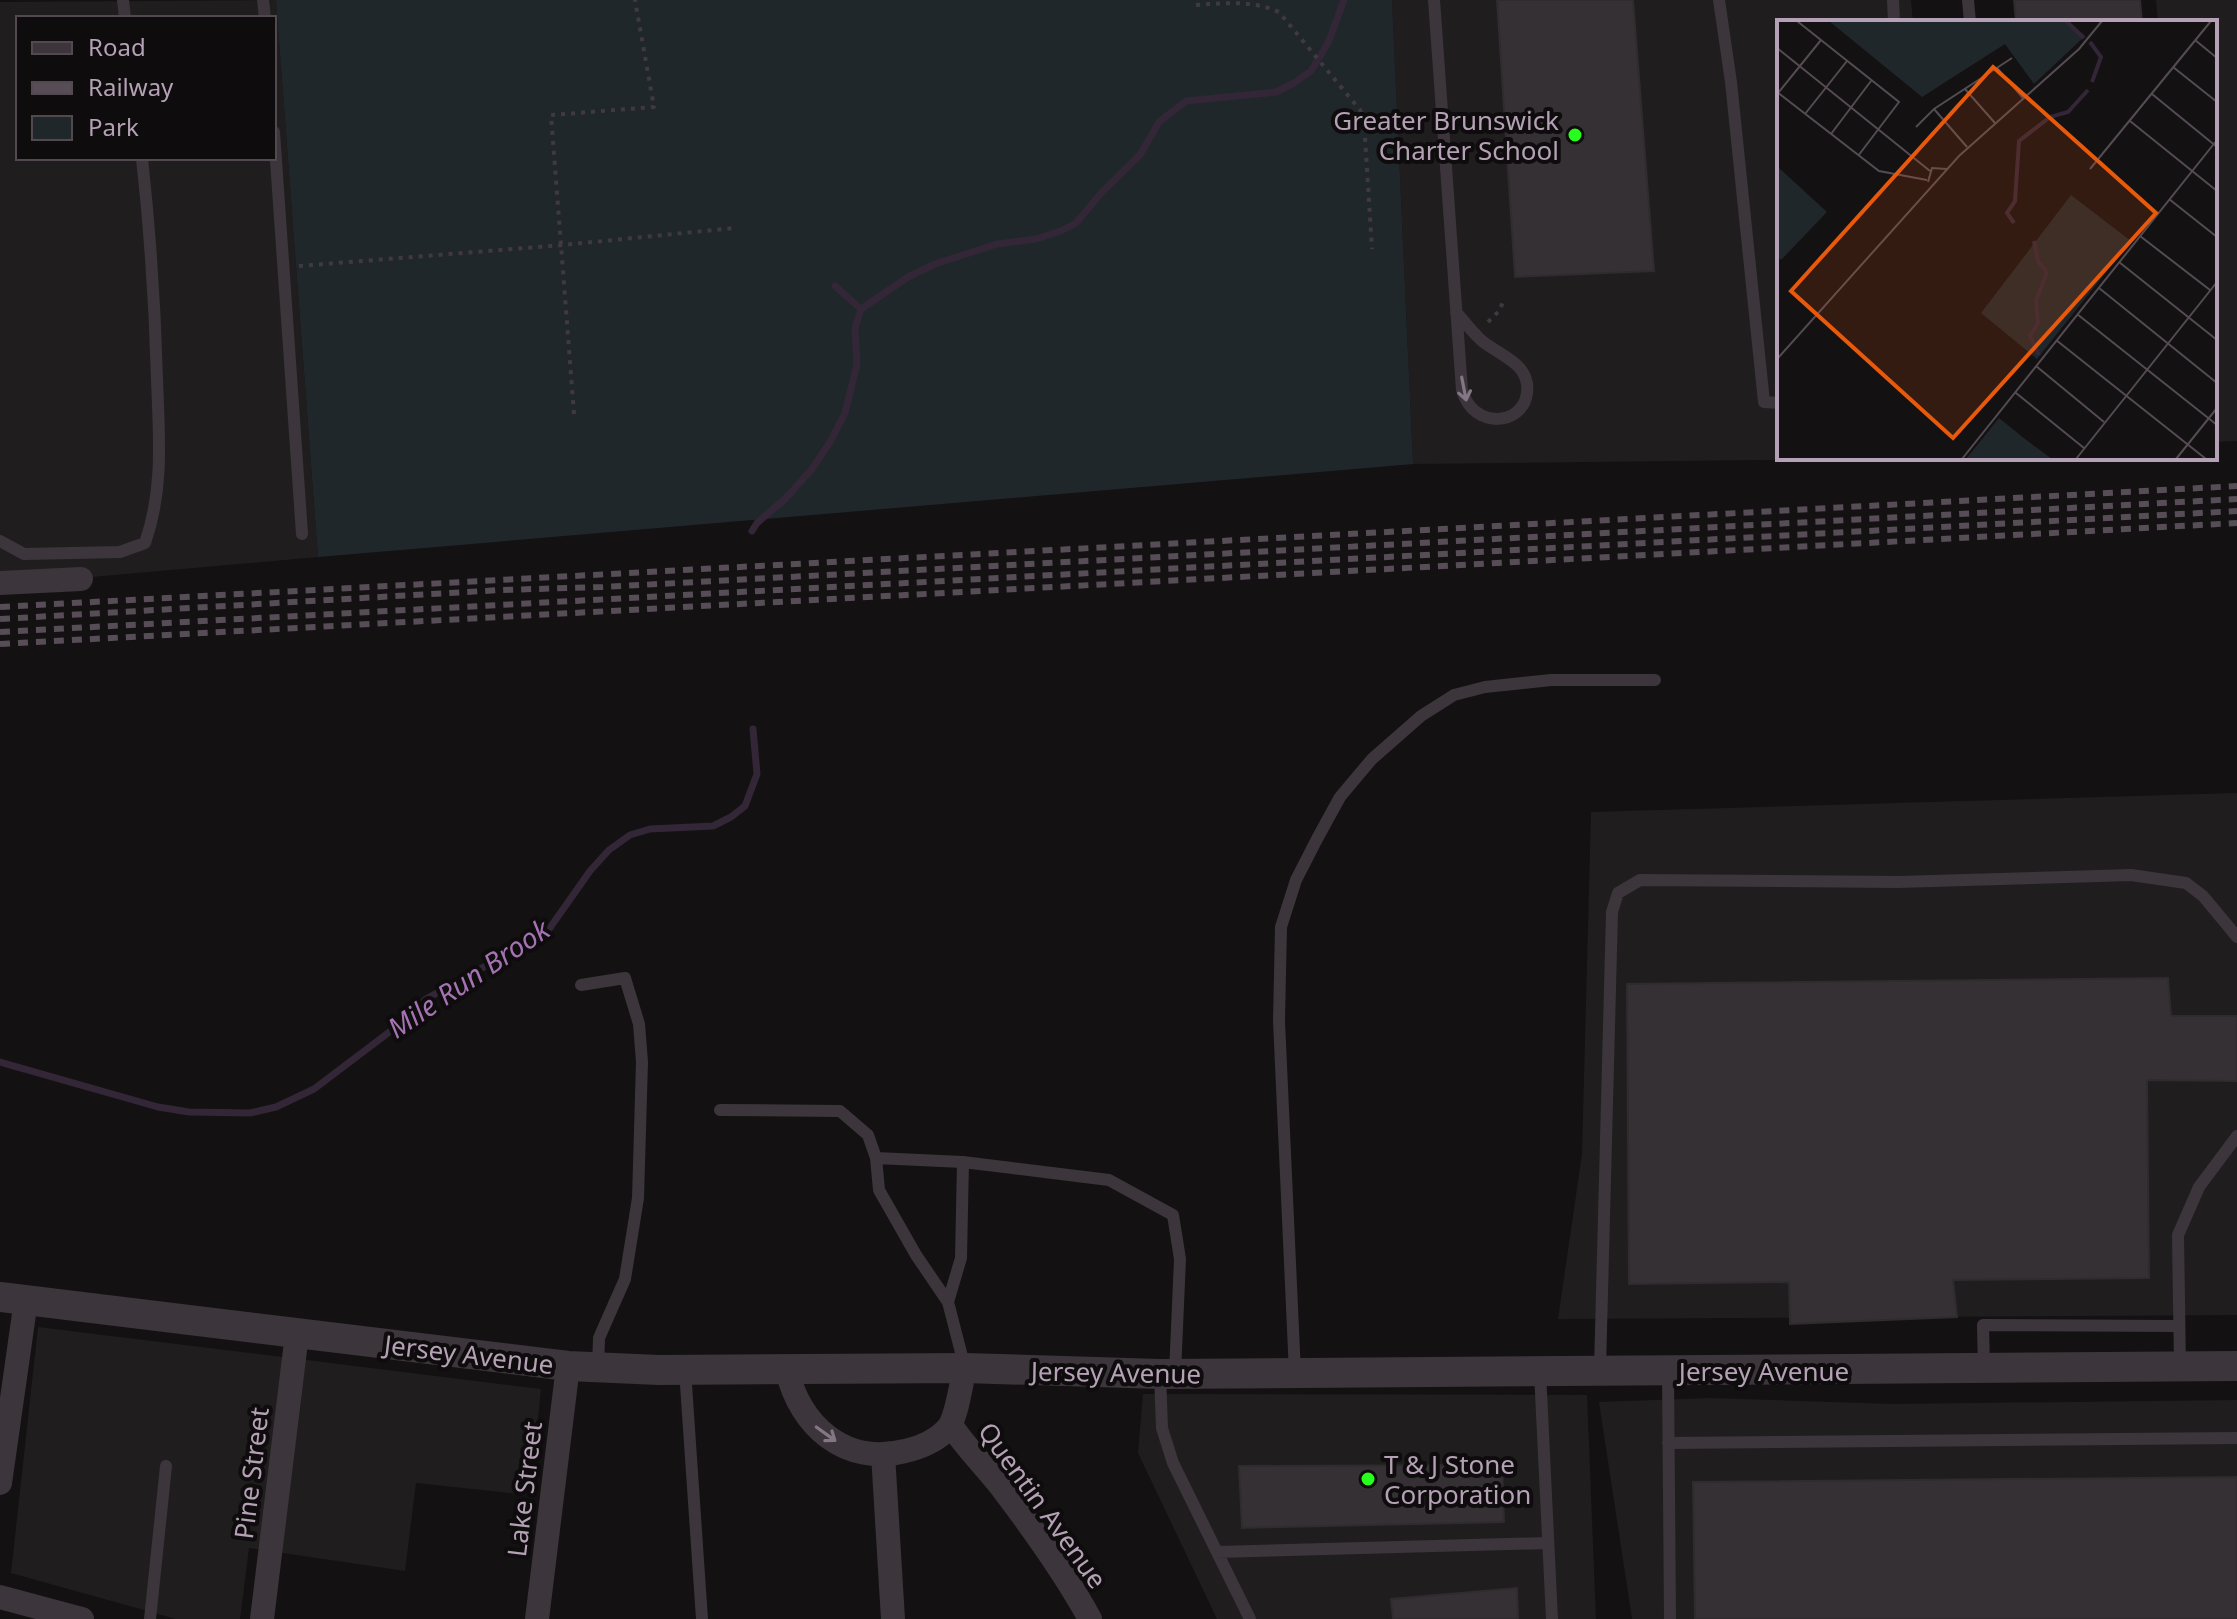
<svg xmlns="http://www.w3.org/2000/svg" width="2237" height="1619" font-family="'Noto Sans',sans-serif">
<rect width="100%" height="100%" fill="#131112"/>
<path fill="#201d1f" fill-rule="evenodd" d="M276,0L318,557L0,585V2ZM18,18H274V158H18Z
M1392,0H1911L1913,22H1779V458H1937L1413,464Z
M2156,0H2237V441L2215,442V22H2158Z
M2237,793V1315L1558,1319L1582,1154L1591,812Z
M38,1327L541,1389L530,1495L416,1483L405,1571L249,1548L240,1619H176L11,1573Z
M1143,1394L1587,1395L1596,1619H1217L1138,1453Z
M1709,1398L1892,1404L2237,1400V1619H1632L1599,1402Z"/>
<path fill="#20272b" d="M276,0H1392L1413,464L318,557Z"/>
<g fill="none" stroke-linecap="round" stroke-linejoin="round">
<path stroke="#332637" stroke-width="7" d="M835,286L861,309
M752,531L757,523L785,499L812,469L830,442L845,413L857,364L855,328L861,309L908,277L935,264L997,244L1036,239L1061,231L1076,223L1103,191L1140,155L1159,122L1186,101L1276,92L1294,83L1311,71L1328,43L1344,0
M0,1062L158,1107L189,1112L250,1113L276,1107L314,1089L392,1030L426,999L547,932L590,871L609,850L630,835L650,829L713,826L731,817L745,806L757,774L753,729"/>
</g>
<path fill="#353034" stroke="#2f2b2e" stroke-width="2" d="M1497,0H1633L1654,271L1515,277Z
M2014,0H2140L2142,22H2016Z
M2168,978L2171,1016H2237V1081L2147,1080L2149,1278L1953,1280L1957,1317L1790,1324L1789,1282L1629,1284L1627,984Z
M1502,1465L1504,1522L1242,1528L1239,1466Z
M2237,1477V1619H1695L1693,1482Z
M1517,1588L1518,1619H1393L1391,1599Z"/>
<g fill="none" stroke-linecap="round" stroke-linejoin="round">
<path stroke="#413941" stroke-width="4" stroke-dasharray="4 6" stroke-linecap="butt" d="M1196,5C1226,3 1252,0 1279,12L1360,110L1364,121L1372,249
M299,266L563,245L734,228
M1488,322L1500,310L1503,301
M574,414L551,115L654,107L635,0"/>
<path stroke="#3d353c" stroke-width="12" d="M123,0L125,18
M263,0L265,18
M1434,0L1462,390C1473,430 1523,426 1527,393C1531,363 1498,355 1481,340C1472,332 1464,321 1456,312
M1719,0L1731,82L1764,402L1779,403
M1893,0L1894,22
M1968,0L1970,22
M274,132L302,534
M0,541L24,554L120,552L145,543C164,489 159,436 157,379C155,305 150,231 142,158
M581,985L625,978L639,1024L642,1062L638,1198L625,1279L599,1338L598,1368
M720,1110L840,1111L868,1135L876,1158L879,1190L916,1255L948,1302
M876,1158L963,1162
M2180,1367L2178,1235L2199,1187L2237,1136
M965,1368L948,1302L961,1258L963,1162L1109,1180L1173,1215L1180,1259L1175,1373
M1600,1369L1612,912L1618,893L1640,880L1898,882L2131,875L2186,883L2203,896L2237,937
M1984,1369L1983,1325L2178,1326
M685,1370L702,1619
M1668,1371L1670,1619
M1540,1372L1552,1619
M1295,1373L1279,1021L1281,927L1296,880L1317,839L1340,797L1372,759L1421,716L1454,695L1485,687L1551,680H1655
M1160,1374L1162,1428L1173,1463L1250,1619
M1668,1443L2237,1438
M1217,1552L1547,1543
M150,1619L166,1466"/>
<path stroke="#3d353c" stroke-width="24" d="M0,583L81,579
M787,1370C800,1426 845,1466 905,1451C920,1448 938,1440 948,1428C957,1417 961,1383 965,1368
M951,1425C966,1448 986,1467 1002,1488C1034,1530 1065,1573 1090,1619
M883,1454L893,1619
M0,1483L26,1300
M0,1597L82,1619
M262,1619L297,1334
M537,1619L568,1366"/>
<path stroke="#3d353c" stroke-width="30" d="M0,1297L568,1366L659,1370L965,1368L1160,1374L2237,1366"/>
<path stroke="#574d57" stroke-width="6" stroke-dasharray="10 8" stroke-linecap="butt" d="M0,607L2237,486
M0,619L501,590L603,587L2237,499
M0,632L2237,511
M0,644L2237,523"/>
</g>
<defs><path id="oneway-shaft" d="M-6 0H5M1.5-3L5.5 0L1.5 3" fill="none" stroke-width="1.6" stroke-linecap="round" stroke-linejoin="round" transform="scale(2)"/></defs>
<g stroke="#857685">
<use href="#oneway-shaft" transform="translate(1464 389) rotate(79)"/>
<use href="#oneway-shaft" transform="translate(826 1434) rotate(36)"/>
</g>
<g fill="#26ff1c" stroke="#0e0c0d" stroke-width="3">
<circle cx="1575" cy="135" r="8"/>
<circle cx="1368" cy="1479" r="8"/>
</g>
<g text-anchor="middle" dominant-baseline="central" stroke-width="8" stroke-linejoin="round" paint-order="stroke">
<g font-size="26" fill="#b5a1b5" stroke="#0e0c0d" text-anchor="end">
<text x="1559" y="120">Greater Brunswick<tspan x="1559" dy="30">Charter School</tspan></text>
<text x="1384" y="1464" text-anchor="start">T &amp; J Stone<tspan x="1384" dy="30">Corporation</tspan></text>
</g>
<g font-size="26" fill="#b5a1b5" stroke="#0e0c0d">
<text transform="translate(469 1354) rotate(7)">Jersey Avenue</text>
<text x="1764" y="1371">Jersey Avenue</text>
<text transform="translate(1116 1372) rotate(1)">Jersey Avenue</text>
<text transform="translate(251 1473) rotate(-83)">Pine Street</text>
<text transform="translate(524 1489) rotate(-83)">Lake Street</text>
<text transform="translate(1043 1505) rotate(54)">Quentin Avenue</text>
</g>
<g font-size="28" font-style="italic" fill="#a573b4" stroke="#0e0c0d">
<text transform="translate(468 978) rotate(-34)">Mile Run Brook</text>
</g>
</g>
<g transform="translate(1777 20)">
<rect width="440" height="440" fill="#131112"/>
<path d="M52,1H291L308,16L257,64L228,24L145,77ZM0,146L50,192L4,240L0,236ZM294,175L354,221L260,339L204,293ZM222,398L248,419L275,439H189Z" fill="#20272b"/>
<path fill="none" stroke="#332637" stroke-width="4" d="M289,1L307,18M313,22L324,37L315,62M237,203L230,193L238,181L242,121L273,97L291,92L311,70M257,221L261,241L270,252L259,281L261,303L253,316L262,335"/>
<path fill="none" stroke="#544b53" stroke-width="2" d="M20,1L122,82L81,136M418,20L440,38M0,28L153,151M396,47L440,82M220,48L246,78M188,69L218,103M0,72L102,151L150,160M1,73L44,20M375,74L440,127M157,89L190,127M28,94L70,41M353,101L440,171M139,107L157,89L235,38M54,114L94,61M313,149L434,1M151,162L155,148L170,149M392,179L440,217M363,216L433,270M342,242L440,320M322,268L440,363M300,294L440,405M279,320L429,439M0,339L182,136L302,29L325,1M259,346L327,402M239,373L307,428M185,439L440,120M299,439L440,262M399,439L440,388"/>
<path fill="#e8590c" fill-opacity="0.15" stroke="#e8590c" stroke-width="4" d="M216,47L379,193L176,418L14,271Z"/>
<rect width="440" height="440" fill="none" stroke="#b5a1b5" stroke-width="4"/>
</g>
<rect x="16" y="16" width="260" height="144" fill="#0e0c0d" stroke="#514850" stroke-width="2"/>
<rect x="32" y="42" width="40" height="12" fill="#3d353c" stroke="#514850" stroke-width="2"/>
<text x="88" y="56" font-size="24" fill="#b5a1b5">Road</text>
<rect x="32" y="82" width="40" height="12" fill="#574d57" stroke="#514850" stroke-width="2"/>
<text x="88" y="96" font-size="24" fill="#b5a1b5">Railway</text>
<rect x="32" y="116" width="40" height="24" fill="#20272b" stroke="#514850" stroke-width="2"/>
<text x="88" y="136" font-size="24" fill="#b5a1b5">Park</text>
</svg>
